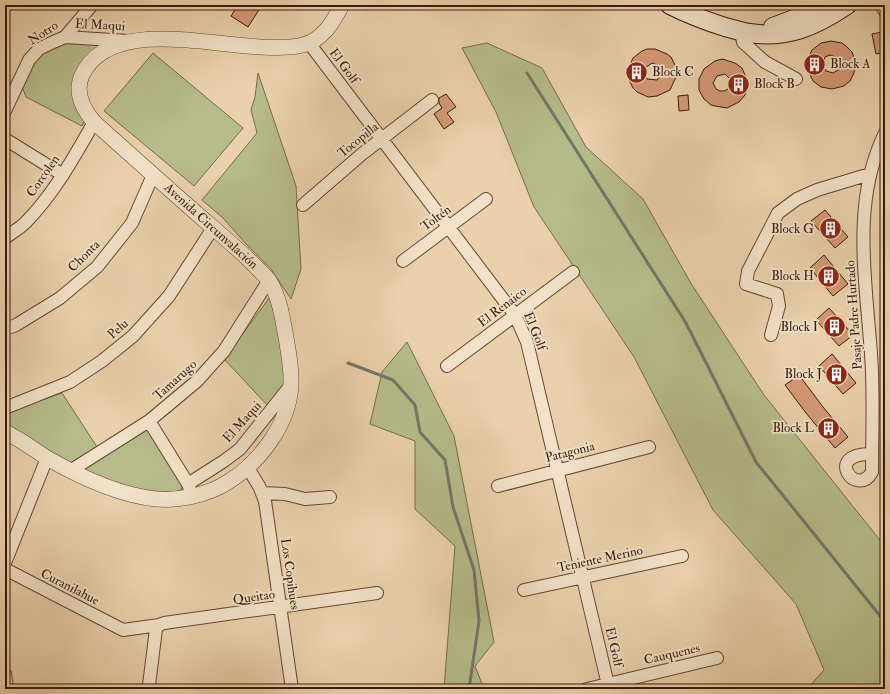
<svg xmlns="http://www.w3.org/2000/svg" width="890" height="694" font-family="'IM FELL Double Pica',serif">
<rect width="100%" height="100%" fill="#ead1ab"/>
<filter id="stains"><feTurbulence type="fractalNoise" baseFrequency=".005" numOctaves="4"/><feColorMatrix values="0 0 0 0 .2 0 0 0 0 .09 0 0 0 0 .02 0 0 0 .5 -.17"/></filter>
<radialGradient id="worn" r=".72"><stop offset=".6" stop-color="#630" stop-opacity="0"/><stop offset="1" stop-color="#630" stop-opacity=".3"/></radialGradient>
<path fill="#b5bc8a" stroke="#786a4a" d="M67,42L103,44L86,57L77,72L86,119L82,126L26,97L22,86L35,60L52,47Z
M487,43L542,68L586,147L643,199L692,285L764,395L883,544L885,543V689L808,688L824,670L796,604L713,510L634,357L534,207L496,112L462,48Z
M153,53L243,128L194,186L104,111Z
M258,73L296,186L301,269L291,299L271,269L246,244L223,218L202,200L257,133L251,110L255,97Z
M270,297L283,351L286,389L270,408L224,359Z
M407,342L454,436L494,642L475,666L484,689H444L455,546L415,509V441L370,424L382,372Z
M62,393L99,450L73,465L5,424V413Z
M147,426L184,484L180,491L151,493L109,483L78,469Z"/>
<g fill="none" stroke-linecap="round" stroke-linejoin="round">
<path stroke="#727769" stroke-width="3" d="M527,73L686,323L756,462L885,622
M348,363L393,380L415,405L420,432L445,460L453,507L474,570L479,621L469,689"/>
</g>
<path fill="#d49976" stroke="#3a180a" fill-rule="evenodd" d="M238,5H262L248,27L231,16Z
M882,32L885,52L876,54L872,34Z
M831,41L842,43L846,46L852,52L855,61L854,73L850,81L844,86L832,89L821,87L813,81L808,70V59L812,50L821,43ZM830,55L838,58L841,63L840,69L833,73L826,71L823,66L825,57Z
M647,49H655L667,54L671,57L675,65L676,77L670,90L657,96L648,97L637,92L633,88L629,80L628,69L633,58L642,51ZM652,63L660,66L662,73L657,80L647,79L644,75L645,68Z
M722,59L735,63L742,68L747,80V87L745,95L739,102L727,108L715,106L711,105L704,99L699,90V79L704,69L715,61ZM725,74L730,79V88L724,91H720L716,89L713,83L717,76Z
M446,94L456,107L447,113L454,122L444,129L434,114L442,108L439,103V98Z
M688,95L689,110L679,111L678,96Z
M825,210L848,237L835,248L811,221Z
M824,255L848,284L833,296L810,268Z
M829,308L853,335L839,346L816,320Z
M832,354L856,383L843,394L819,366Z
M799,375L823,407L848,437L835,448L806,413L785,385Z"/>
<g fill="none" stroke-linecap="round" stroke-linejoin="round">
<defs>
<path id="minor" d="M881,5L885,11
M741,31L743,42L765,62L796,79
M65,37L128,41
M309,43L515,315L527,342L609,689
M5,111L29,60L39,49L51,43L65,37L92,5
M5,139L63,175
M303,205L362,154L432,100
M5,238C11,233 19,229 25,223C54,194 74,157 94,122
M403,261L486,199
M5,329L16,325L60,298L97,267L132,223L153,175
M771,335L779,306L777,294L746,284L748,271L778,213L797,199L817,190L870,174
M447,366L573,272
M5,408L70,382L102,361L133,336L169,296L213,228
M149,421L188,484
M872,454C822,453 857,499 872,472C872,432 874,393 871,354C866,280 851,202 885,133
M248,468L259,486L265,501L292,689
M70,471L149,421L197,381L224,351L269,280
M498,486L649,447
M262,493L285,494L305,499L330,497
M192,495L188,484L224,461L240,449L291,385
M5,563L47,458
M5,569L123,630L159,625L164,623L377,593
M524,590L682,556
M5,674L7,689
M147,689L149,685L156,629L159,625
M587,689L717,658"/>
<path id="tertiary" d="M5,432C20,439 33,449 47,458C80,477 118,495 156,499C179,501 208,495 228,482C260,462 289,424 291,385C292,368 288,349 285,332C282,315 279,297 270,282C267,277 262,273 258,269C243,253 227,240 211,226C172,192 133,157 94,122C83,109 74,93 82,75C115,7 243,59 303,45C323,40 333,22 342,5"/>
<path id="secondary" d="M670,5C688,14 706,21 725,27C733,29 741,32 749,33C787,39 816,26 847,5
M773,27L794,19L816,5"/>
</defs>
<use href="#minor" stroke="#664632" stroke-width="14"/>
<use href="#tertiary" stroke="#664632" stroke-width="16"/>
<use href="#secondary" stroke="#3a180a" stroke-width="20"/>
<use href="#minor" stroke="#f1e1c8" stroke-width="12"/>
<use href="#tertiary" stroke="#f1e1c8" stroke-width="15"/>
<use href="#secondary" stroke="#f1e1c8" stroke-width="18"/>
</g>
<defs>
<symbol id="building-disc" viewBox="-11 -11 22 22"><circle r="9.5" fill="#8f2418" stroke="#f1e1c8"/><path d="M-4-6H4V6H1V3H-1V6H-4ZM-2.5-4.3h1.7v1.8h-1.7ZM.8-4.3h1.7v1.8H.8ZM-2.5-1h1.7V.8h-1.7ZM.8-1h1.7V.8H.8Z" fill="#fff"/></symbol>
</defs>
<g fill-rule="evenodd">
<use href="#building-disc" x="802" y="52" width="25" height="25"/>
<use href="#building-disc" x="624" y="60" width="25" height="25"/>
<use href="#building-disc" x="726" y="72" width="25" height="25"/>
<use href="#building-disc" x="818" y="216" width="25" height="25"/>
<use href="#building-disc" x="816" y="264" width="25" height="25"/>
<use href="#building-disc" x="822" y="314" width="25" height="25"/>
<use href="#building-disc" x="824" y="362" width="25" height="25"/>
<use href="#building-disc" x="816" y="416" width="25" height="25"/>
</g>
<g text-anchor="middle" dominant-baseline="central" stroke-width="3.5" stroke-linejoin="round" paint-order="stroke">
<g font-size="13" fill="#3a180a" stroke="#f1e1c8">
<text transform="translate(100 25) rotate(3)">El Maqui</text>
<text transform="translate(43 33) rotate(-33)">Notro</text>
<text transform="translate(344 66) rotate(53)">El Golf</text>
<text transform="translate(358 140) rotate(-39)">Tocopilla</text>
<text transform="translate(43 176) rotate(-55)">Corcolen</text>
<text transform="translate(436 218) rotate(-36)">Toltén</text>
<text transform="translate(211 226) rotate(42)">Avenida Circunvalación</text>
<text transform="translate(84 256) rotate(-45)">Chonta</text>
<text transform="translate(502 307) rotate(-37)">El Renaico</text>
<text transform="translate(854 315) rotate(-94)">Pasaje Padre Hurtado</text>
<text transform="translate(118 329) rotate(-42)">Pelu</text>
<text transform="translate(535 331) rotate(68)">El Golf</text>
<text transform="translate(175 380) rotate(-42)">Tamarugo</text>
<text transform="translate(242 422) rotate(-48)">El Maqui</text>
<text transform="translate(570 452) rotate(-14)">Patagonia</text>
<text transform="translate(600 559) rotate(-12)">Teniente Merino</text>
<text transform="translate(290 574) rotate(82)">Los Copihues</text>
<text transform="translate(70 587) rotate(27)">Curanilahue</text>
<text transform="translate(254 597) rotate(-8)">Queitao</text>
<text transform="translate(614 647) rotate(77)">El Golf</text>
<text transform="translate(672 654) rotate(-13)">Cauquenes</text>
</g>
<g font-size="13" fill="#3a180a" stroke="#f1e1c8" text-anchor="end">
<text x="830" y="64" text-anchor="start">Block A</text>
<text x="652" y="72" text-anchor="start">Block C</text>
<text x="754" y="84" text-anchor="start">Block B</text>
<text x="814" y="229">Block G</text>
<text x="814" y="276">Block H</text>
<text x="818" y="327">Block I</text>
<text x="822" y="374">Block J</text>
<text x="814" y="428">Block L</text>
</g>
</g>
<rect width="890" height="694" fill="none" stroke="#ead1ab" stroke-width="20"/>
<rect x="6" y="6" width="878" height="682" fill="none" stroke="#3a180a" stroke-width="2"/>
<rect x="10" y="10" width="870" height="674" fill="none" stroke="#3a180a"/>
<rect width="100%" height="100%" filter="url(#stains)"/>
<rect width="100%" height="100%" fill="url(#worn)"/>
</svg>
